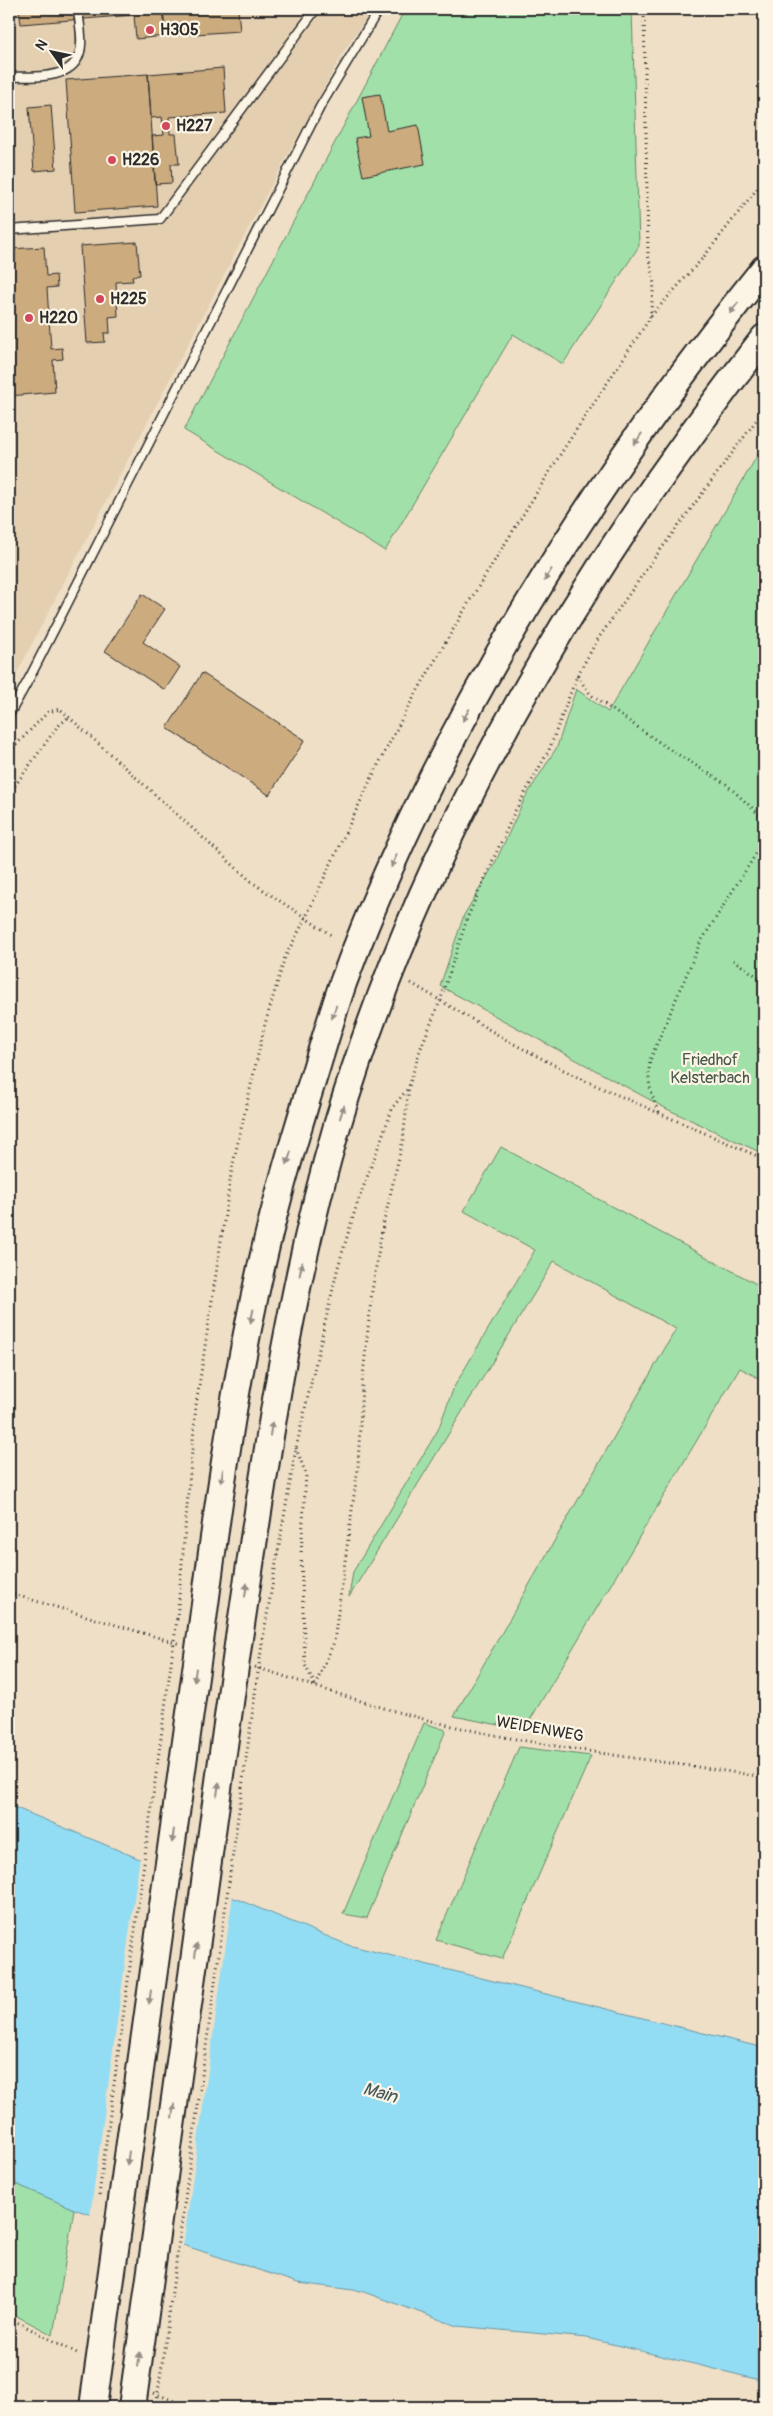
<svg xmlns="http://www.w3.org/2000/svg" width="773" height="2416" font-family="Pangolin,sans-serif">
<rect width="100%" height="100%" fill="#eedfc6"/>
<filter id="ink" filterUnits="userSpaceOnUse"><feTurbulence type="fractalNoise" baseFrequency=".02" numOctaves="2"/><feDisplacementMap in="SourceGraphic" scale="10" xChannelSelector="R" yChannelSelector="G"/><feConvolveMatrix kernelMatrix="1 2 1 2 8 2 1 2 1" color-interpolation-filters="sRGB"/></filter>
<g filter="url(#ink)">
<path fill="#e4cfb1" d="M9,9H373L344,51L252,221L9,688Z"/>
<path fill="#a1e1a9" stroke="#66866a" d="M405,9H632L639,246L563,364L513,334L385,551L184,430Z
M764,444V1154L667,1109L440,986L464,915L495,863L525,798L557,747L576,689L608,712Z
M501,1147L764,1288V1381L740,1368L524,1730L454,1716L676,1329L554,1261L349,1597L353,1572L438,1430L454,1387L535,1250L464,1211Z
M424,1723L446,1730L367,1918L343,1914Z
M519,1747L591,1756L502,1959L436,1940Z
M9,2181L74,2209L53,2335L9,2312Z"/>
<path fill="#93ddf4" stroke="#6996a4" d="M9,1805L348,1945L764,2048V2381L587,2338L457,2326L361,2291L298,2283L74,2209L9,2181Z"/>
<path fill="#eedfc6" d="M140,1856L233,1894L183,2247L90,2216Z"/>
<path fill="#ccab7f" stroke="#2b2b2b" d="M19,9H163L165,36L136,39L134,15L21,24Z
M163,9H251L238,10L240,31L165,36Z
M223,68L226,113L169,117L170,134H176L179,164H171L172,183L155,184L152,136L164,135L162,117L151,118L148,74Z
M148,74L157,206L75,212L66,80Z
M380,94L387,131L418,125L425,164L363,176L355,138L369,136L362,97Z
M51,105L56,169L34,171L29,107Z
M137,242L140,275L132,276L133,281L116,282L118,316L109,317L110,333H104L105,342L87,343L80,246Z
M44,247L46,276L56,275L57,287L47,288L51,349L62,348L63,359L53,360L55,392L9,396V249Z
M142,594L165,609L143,642L180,667L165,690L105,651Z
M202,673L305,740L269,795L167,728Z"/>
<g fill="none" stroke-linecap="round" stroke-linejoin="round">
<defs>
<path id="lane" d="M9,77C30,76 70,81 79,55C84,42 79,23 78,9
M9,230L160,219L316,9
M9,715L30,677L320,107L379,9"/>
<path id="highway" d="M202,1627C221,1481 241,1334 280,1191C288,1160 298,1129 307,1098C319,1060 330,1021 343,983C437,728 593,481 764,269
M239,1638C265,1466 288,1293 337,1126C423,837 579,574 764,338"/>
</defs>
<use href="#lane" stroke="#2b2b2b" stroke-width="11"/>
<use href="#highway" stroke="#2b2b2b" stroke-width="30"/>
<path stroke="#2b2b2b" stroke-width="3" stroke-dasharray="1 4" stroke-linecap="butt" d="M651,316L702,259L764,180
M577,676L591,695L669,749L726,784L764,819
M9,752L48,712L60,709L253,883L331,935
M9,794L57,727L70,716
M733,960L764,981
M411,983L510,1042L579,1078L764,1159
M659,1112C650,1093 647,1081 650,1060L700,943L764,841
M296,1448L306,1474L301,1554L305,1665L315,1685
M9,1593L180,1644
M177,1619L196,1406L232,1168L265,1024L285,957L302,925L370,781L407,709L469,602L563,450L650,318L654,284L648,254L644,9
M262,1644L296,1448L338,1267L356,1207L393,1107L409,1087
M255,1667C318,1687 380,1709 444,1724C549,1749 657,1760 764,1777
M315,1686L334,1642L358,1466L362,1385L372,1291L382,1230L403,1140L409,1086L420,1050L440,1001L468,916L515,811L549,750L577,676L598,639L650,564L764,410
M9,2318L79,2354
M154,2393L189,2407
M159,2407L160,2397"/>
<use href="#lane" stroke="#fcf5e5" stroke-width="8"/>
<use href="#highway" stroke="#fcf5e5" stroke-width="26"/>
<defs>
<path id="highway-bridge" d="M93,2407L202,1627
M132,2407L239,1638"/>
</defs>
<use href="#highway-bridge" stroke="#2b2b2b" stroke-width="30" stroke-linecap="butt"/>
<path stroke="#2b2b2b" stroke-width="3" stroke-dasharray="1 4" stroke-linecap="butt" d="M99,2195L177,1619
M156,2407L262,1644"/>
<use href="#highway-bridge" stroke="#fcf5e5" stroke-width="26"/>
</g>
<defs><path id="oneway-solid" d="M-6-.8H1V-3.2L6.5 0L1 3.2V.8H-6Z" transform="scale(1.25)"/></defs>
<g fill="#949088">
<use href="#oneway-solid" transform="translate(734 308) rotate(127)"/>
<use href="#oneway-solid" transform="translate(638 439) rotate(124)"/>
<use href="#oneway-solid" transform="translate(548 575) rotate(121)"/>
<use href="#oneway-solid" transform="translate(466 715) rotate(119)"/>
<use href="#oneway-solid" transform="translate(394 861) rotate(114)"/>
<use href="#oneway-solid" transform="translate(334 1012) rotate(109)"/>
<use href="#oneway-solid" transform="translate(342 1112) rotate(-72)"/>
<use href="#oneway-solid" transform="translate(289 1158) rotate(107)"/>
<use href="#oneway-solid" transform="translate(301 1269) rotate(-78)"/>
<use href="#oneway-solid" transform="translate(252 1316) rotate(102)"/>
<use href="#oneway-solid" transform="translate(271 1429) rotate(-81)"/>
<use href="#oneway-solid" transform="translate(222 1476) rotate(99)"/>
<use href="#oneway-solid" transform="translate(246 1590) rotate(-81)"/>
<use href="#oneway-solid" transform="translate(195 1675) rotate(98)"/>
<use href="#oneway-solid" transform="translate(218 1789) rotate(-82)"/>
<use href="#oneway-solid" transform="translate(173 1836) rotate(98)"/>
<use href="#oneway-solid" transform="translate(196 1950) rotate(-82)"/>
<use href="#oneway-solid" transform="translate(150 1997) rotate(98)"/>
<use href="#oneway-solid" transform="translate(173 2111) rotate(-82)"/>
<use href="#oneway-solid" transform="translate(128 2158) rotate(98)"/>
<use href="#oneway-solid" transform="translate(139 2359) rotate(-82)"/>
</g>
</g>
<g fill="#d1495b" stroke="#fcf5e5" stroke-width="2">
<circle cx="150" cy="30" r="5"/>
<circle cx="166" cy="126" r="5"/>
<circle cx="112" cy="160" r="5"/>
<circle cx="100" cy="299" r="5"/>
<circle cx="29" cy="318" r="5"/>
</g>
<g text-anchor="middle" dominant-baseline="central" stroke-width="4.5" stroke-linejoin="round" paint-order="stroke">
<g font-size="16" font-weight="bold" fill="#2b2b2b" stroke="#fcf5e5" text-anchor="start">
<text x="160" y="30">H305</text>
<text x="176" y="126">H227</text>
<text x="122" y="160">H226</text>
<text x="110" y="299">H225</text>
<text x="39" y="318">H220</text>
</g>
<g font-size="16" fill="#48584a" stroke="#fcf5e5">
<text x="710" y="1060">Friedhof<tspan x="710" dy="18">Kelsterbach</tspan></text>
</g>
<g font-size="16" fill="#2b2b2b" stroke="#fcf5e5">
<text transform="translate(540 1729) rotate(10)">WEIDENWEG</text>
</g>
<g font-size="18" font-style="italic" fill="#45585d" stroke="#fcf5e5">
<text transform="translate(380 2093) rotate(15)">Main</text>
</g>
</g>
<rect width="773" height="2416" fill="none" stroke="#fcf5e5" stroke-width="30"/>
<rect x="15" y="15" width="743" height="2386" fill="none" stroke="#2b2b2b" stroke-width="2" filter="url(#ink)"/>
<g transform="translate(52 52) rotate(303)" stroke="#fcf5e5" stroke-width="4" paint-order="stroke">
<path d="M0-4L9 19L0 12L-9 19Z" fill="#2b2b2b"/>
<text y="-8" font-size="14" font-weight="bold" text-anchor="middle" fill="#2b2b2b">N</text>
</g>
</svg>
